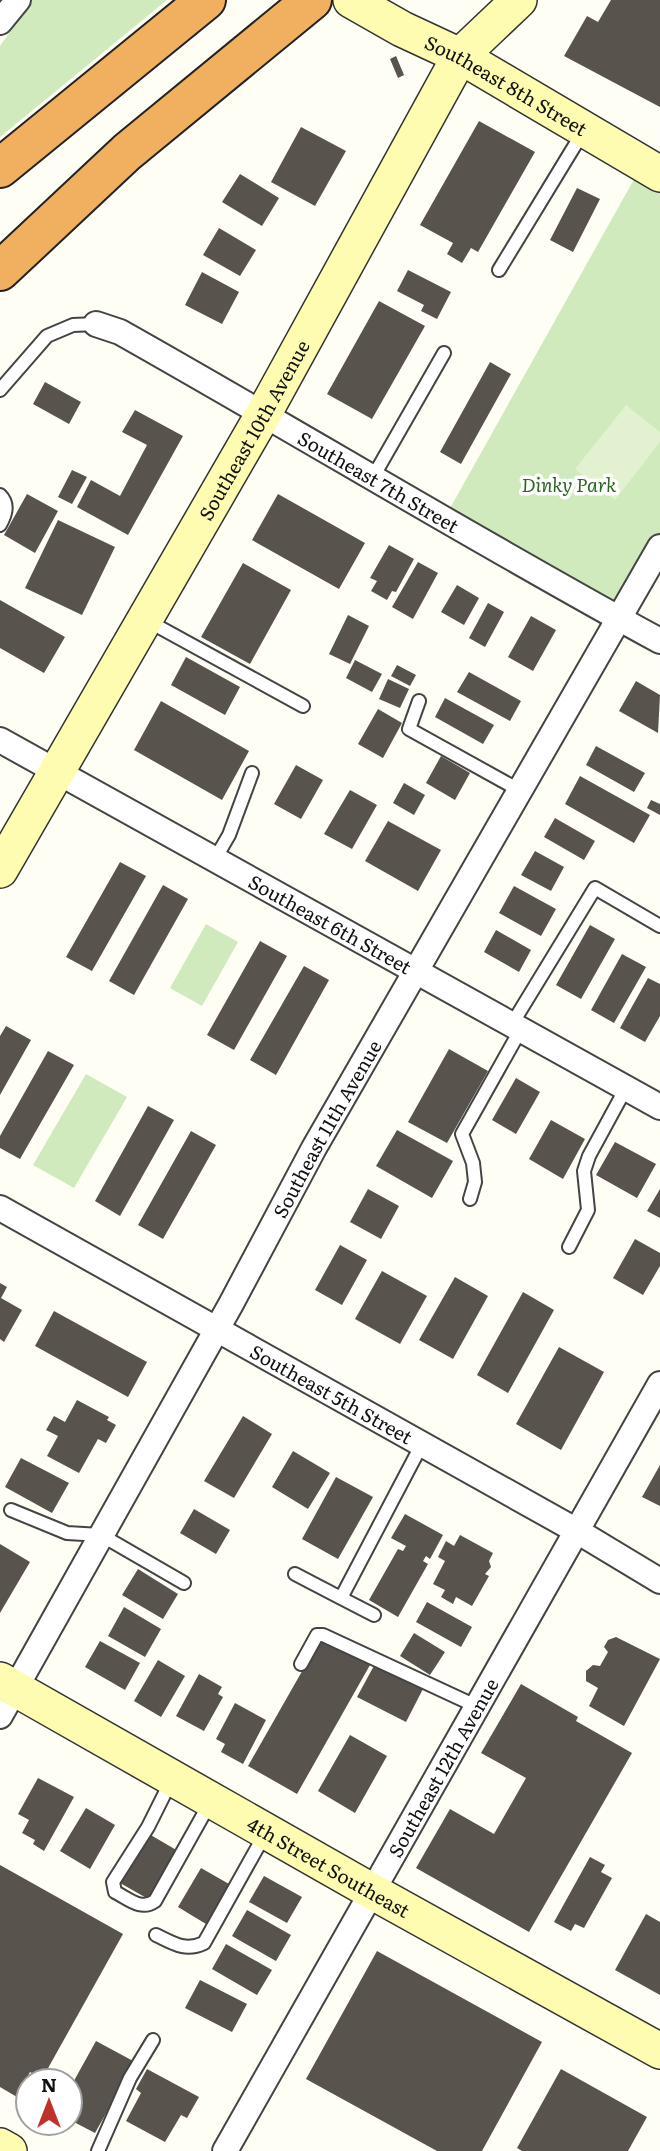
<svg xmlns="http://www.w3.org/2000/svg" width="660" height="2151" font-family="Literata,serif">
<rect width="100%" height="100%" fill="#fffef4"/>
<path fill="#d0eabe" d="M32,0H167L0,137V46Z
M642,165L660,175V544L618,618L444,519Z
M206,924L238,942L202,1006L170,988Z
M86,1074L127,1097L74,1188L33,1165Z"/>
<path fill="#e2f1cf" d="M626,405L660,432V442L615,500L575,469Z"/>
<path fill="#59534d" d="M611,0H660V107L564,56L587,16L598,22Z
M396,56L404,75L398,78L390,59Z
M479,121L535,152L478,252L471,248L462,263L447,254L453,243L420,225Z
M301,127L346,151L315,206L271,182Z
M240,174L279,198L262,226L222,202Z
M577,188L600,199L573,252L550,240Z
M219,228L256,250L240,276L203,255Z
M408,270L451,292L437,319L421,311L424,305L397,291Z
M202,272L239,292L222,324L185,305Z
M379,301L425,326L372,419L327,394Z
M490,362L511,374L461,464L440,452Z
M45,382L81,402L69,424L33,404Z
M135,410L183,436L128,535L77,507L91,480L120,496L147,445L122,432Z
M72,470L87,477L72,504L58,497Z
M27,494L58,511L35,553L4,535Z
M278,494L365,543L339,589L252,540Z
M58,520L115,547L82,615L25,588Z
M389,545L414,559L396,592L392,591L387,600L371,591L377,581L370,578Z
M418,562L438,573L413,619L392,607Z
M243,563L291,590L250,664L201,637Z
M457,585L479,598L464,625L441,612Z
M0,600L65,637L44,673L0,648Z
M488,603L504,612L485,647L469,638Z
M348,615L369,626L350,664L329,654Z
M531,616L556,630L533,671L508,657Z
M186,657L240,687L225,715L171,685Z
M355,660L382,674L372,692L346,678Z
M397,665L416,675L410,686L391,676Z
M469,672L521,701L510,721L457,692Z
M388,679L409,689L400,708L379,699Z
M636,681L660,695L658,733L619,711Z
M445,698L494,725L483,744L435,717Z
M161,701L249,751L222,800L134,750Z
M378,709L402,723L383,758L358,744Z
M596,746L645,773L634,792L586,765Z
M441,756L470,773L455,800L426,783Z
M296,765L323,780L301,819L274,804Z
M580,776L650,815L634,843L565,804Z
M404,783L425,795L414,815L393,803Z
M350,790L377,805L352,849L324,834Z
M651,800L660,804V815L647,808Z
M555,818L595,841L584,860L544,837Z
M388,821L441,850L418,891L365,861Z
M535,851L564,867L551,891L521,875Z
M120,862L146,876L92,971L66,957Z
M163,885L188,899L134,995L109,981Z
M514,886L556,909L541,936L499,913Z
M590,925L615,939L581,999L556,985Z
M496,930L531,950L519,972L484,952Z
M260,941L287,956L234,1050L207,1035Z
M622,954L646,967L614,1023L591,1010Z
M304,966L329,980L276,1075L250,1060Z
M648,978L660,984V1016L645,1042L620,1028Z
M6,1026L31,1040L0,1095V1036Z
M449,1049L488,1071L447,1143L408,1122Z
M48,1051L74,1065L20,1159L0,1148V1136Z
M516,1078L540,1092L516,1134L492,1120Z
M148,1106L174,1120L120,1216L95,1201Z
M551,1120L585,1139L563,1179L529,1159Z
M397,1130L453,1161L432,1198L376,1166Z
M191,1131L216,1145L163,1239L138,1225Z
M615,1142L656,1164L637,1198L596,1175Z
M368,1189L399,1206L381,1239L350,1222Z
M660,1189V1218L647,1211Z
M635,1239L660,1253V1266L643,1295L613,1278Z
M340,1245L367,1260L342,1305L315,1290Z
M382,1271L427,1296L400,1344L355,1319Z
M455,1277L488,1296L453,1359L419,1340Z
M0,1283L7,1287L1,1298L22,1310L4,1342L0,1339Z
M523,1292L554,1310L508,1393L477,1375Z
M54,1311L147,1362L128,1397L35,1346Z
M559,1347L604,1372L561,1450L516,1424Z
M77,1400L109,1417L107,1420L116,1425L106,1443L98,1439L79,1473L47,1456L58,1436L46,1430L54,1416L65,1422Z
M243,1416L272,1434L234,1498L204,1481Z
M293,1451L330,1473L308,1509L272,1487Z
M21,1458L69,1483L52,1513L5,1487Z
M660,1465V1506L642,1497Z
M336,1477L373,1497L338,1559L302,1539Z
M194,1509L230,1530L216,1554L180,1533Z
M405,1514L443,1535L430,1559L426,1556L423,1561L428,1564L398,1617L369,1600L398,1549L403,1551L406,1546L391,1538Z
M460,1535L493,1553L489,1561L491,1567L485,1574L489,1576L472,1606L456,1597L453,1604L441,1597L445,1590L433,1584L445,1561L438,1557L446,1541L454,1546Z
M0,1544L30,1562L0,1613Z
M138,1569L178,1594L163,1619L122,1595Z
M427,1602L472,1627L461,1647L416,1622Z
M124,1607L161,1629L145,1657L108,1636Z
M414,1633L445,1652L430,1675L400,1656Z
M616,1637L660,1659L624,1726L589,1706L598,1688L586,1681V1671L593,1665L600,1666L608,1652L604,1647L608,1640Z
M321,1638L370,1665L297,1794L248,1766Z
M100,1641L140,1663L125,1690L85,1667Z
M158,1660L185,1676L161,1717L134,1701Z
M376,1662L424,1687L406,1722L357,1697Z
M199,1674L222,1687L218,1694L223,1697L204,1731L176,1716Z
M521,1684L578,1717L576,1721L632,1753L529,1932L416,1868L450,1809L494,1834L526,1778L481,1753Z
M235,1703L266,1720L243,1764L221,1752L225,1744L216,1739Z
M350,1735L387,1756L355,1813L318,1791Z
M38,1778L74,1797L44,1851L33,1844L35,1840L22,1833L29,1820L18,1814Z
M86,1808L115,1825L90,1869L60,1851Z
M149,1834L178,1851L150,1900L120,1883Z
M590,1857L605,1865L601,1872L612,1878L584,1928L575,1924L571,1931L554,1922Z
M0,1865L123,1934L42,2079L30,2072L17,2097L0,2087Z
M201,1868L229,1884L206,1924L178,1907Z
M264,1876L302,1897L287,1923L249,1902Z
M247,1910L291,1935L276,1961L232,1936Z
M646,1914L660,1922V1995L615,1970Z
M226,1944L272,1970L257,1995L212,1969Z
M377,1951L542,2042L482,2151H437L306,2079Z
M200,1980L247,2004L232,2032L185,2008Z
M96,2041L135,2062L95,2133L70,2120V2088Z
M147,2069L199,2097L187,2118L181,2115L165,2142L126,2121L141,2093L136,2089Z
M561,2069L647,2117L628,2151H522L517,2148Z"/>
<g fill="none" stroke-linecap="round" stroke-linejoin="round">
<defs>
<path id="lane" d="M499,270L583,132
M0,390L47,336L73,325L96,324
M373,477L444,353
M0,495C9,504 6,514 0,525
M148,621L303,706
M419,701L409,729L519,790
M215,859L229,835L252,773
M512,1024L595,888L660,926
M470,1199L475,1182L473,1163L462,1134L521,1029
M569,1247L588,1210L584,1171L589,1156L626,1088
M11,1510L67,1533L101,1535L184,1583
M295,1574L341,1598L422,1444
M341,1598L374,1615
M301,1664L317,1635H323L478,1707
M171,1781L148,1827L113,1882L115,1892C129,1899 141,1911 155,1901L211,1801
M156,1935C173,1943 185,1952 204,1943L265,1834
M98,2151L130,2078L153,2040"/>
<g id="street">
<path d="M0,22L18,0"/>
<path id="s1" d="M96,324L120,332C301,434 478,542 660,641"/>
<path id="s2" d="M0,740L660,1107"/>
<path id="s3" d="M0,1208L577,1531L660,1581"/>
<path id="s4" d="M0,1716L231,1304L314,1148L660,547"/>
<path id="s5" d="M225,2151L660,1384"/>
</g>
<g id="secondary">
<path id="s6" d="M351,0L402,29L460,56L660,174"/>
<path id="s7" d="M0,870L264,413L460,56L519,0"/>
<path id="s8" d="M0,1680L373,1892L660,2051"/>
<path d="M0,2146L9,2151"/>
</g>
<path id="highway" d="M0,168L206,0
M0,271L127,152L312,0"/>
</defs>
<use href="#lane" stroke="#444" stroke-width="16"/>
<use href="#street" stroke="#444" stroke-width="28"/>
<use href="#secondary" stroke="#333" stroke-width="38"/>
<use href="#highway" stroke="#222" stroke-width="42"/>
<use href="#lane" stroke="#fff" stroke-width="12"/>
<use href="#street" stroke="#fff" stroke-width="24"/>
<use href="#secondary" stroke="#fdfcb1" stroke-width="35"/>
<use href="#highway" stroke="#f1b060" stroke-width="38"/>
</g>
<g text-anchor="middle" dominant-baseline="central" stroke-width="7" stroke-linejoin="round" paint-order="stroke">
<g font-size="19" fill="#111" stroke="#fff">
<text stroke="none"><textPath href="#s6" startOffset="177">Southeast 8th Street</textPath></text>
<text stroke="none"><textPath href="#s7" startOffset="508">Southeast 10th Avenue</textPath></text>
<text stroke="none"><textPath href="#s1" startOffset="324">Southeast 7th Street</textPath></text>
<text stroke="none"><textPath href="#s2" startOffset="378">Southeast 6th Street</textPath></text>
<text stroke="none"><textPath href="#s4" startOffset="672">Southeast 11th Avenue</textPath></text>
<text stroke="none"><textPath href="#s3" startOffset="380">Southeast 5th Street</textPath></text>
<text stroke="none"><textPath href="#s5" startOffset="441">Southeast 12th Avenue</textPath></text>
<text stroke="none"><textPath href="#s8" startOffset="378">4th Street Southeast</textPath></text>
</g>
<g font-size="19" font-style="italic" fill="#296821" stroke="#fff">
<text x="569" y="484">Dinky Park</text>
</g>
</g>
<g transform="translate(49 2102)"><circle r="33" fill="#ffffff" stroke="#a0a0a0" stroke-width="2"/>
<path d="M0-5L12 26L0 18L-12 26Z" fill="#bf312a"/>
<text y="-10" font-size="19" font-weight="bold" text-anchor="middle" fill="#111111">N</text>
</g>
</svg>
